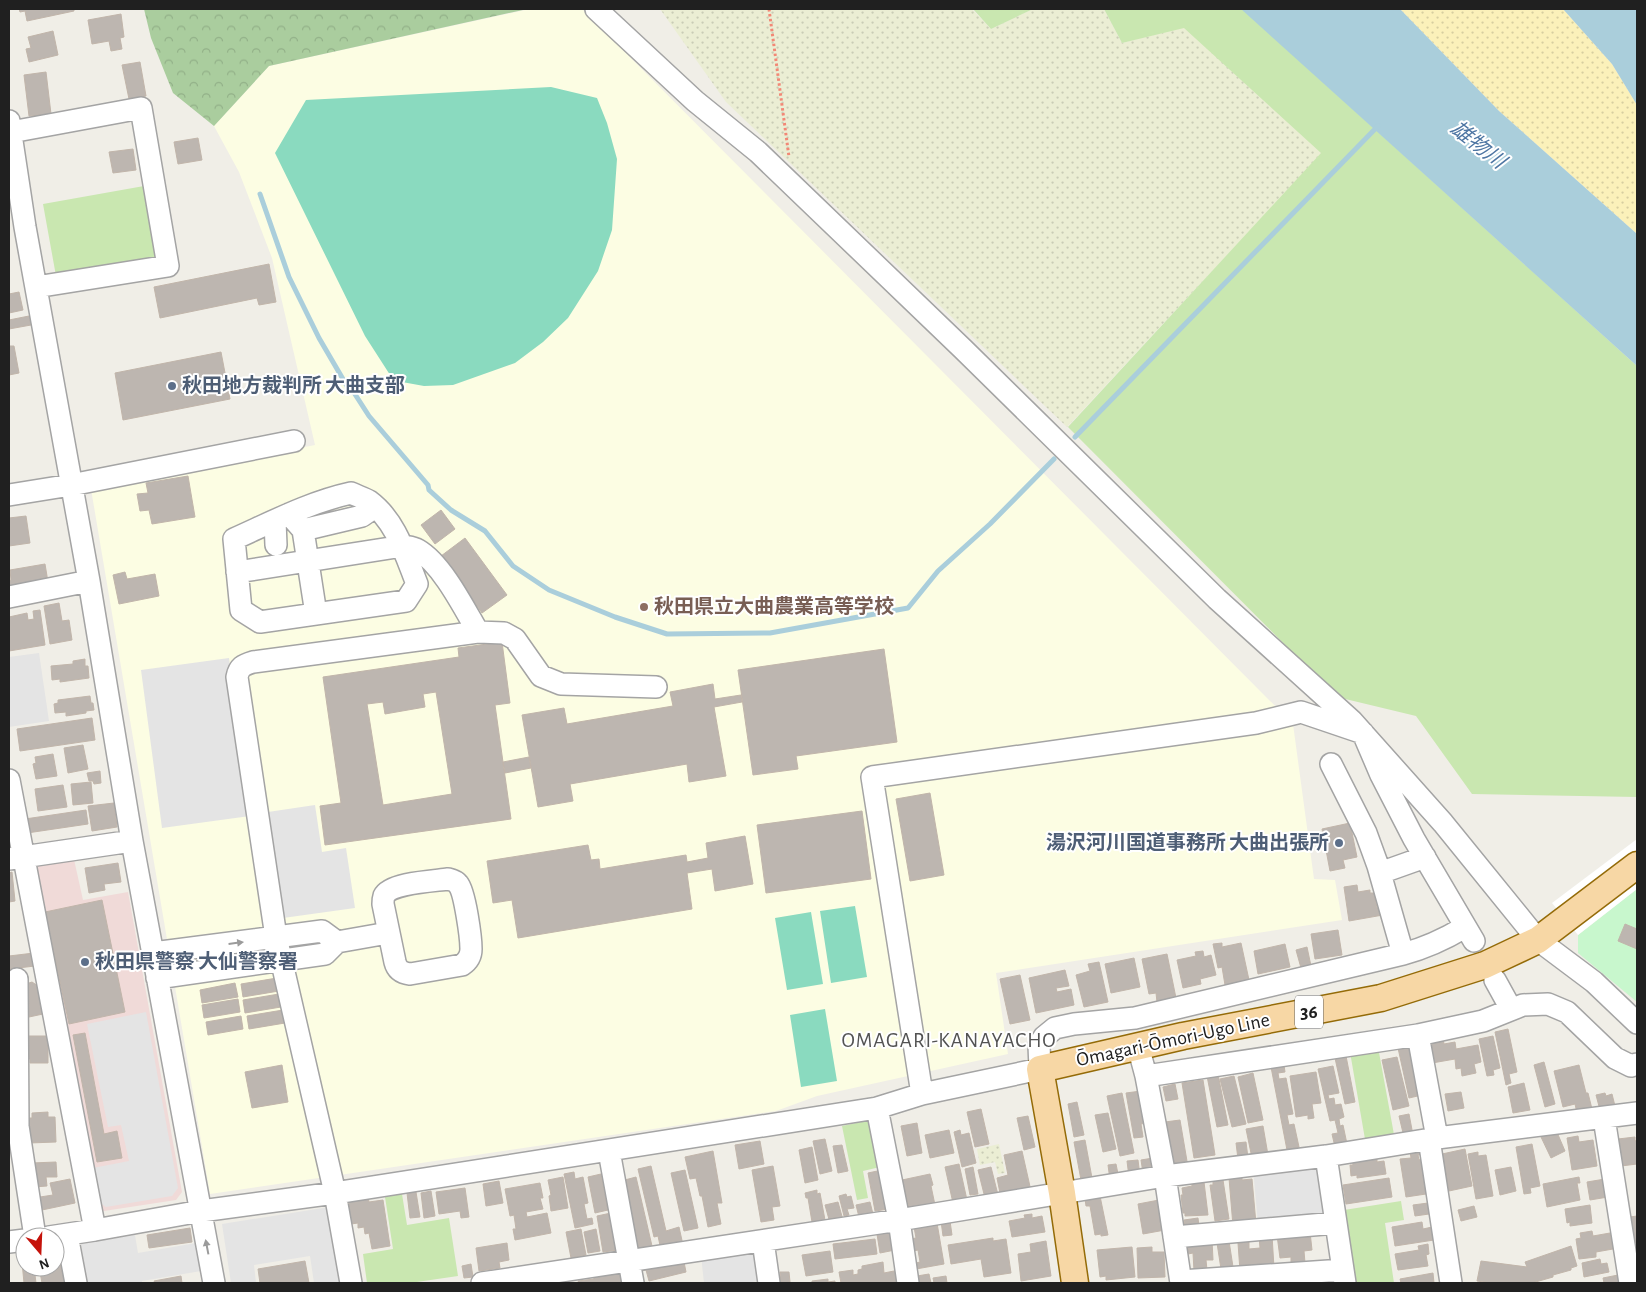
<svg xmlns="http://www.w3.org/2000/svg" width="1646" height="1292" font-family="'Alegreya Sans','Noto Sans JP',sans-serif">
<defs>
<pattern id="farmland-dots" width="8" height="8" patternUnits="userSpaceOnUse" patternTransform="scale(1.25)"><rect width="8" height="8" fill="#ebeed4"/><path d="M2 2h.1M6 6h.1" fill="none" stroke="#c9ccb6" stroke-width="1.8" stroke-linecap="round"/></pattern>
<pattern id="forest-crowns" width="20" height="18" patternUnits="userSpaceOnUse" patternTransform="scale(1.25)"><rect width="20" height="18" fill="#aacd9e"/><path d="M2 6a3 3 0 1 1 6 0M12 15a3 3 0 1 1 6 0" fill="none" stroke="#92b088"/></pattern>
<pattern id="sand-dots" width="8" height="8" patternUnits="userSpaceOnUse" patternTransform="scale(1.25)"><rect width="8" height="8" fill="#fbf1ba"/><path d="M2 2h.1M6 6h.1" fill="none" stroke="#d7cea0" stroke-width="1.8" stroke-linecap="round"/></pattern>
</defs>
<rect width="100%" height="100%" fill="#f0eee7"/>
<path fill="#f0dad8" d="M73,855L83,900L128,892L182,1192L176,1200L104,1211L97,1206L35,862Z"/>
<path fill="#fcfde3" d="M530,9H582L1293,724L1314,879L1335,880L1342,920L996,973L1008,1054L817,1096L776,1111L210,1194L91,489L315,445L272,258L239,172L214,126L269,66Z"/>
<path fill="url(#farmland-dots)" d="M660,9H972L991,29L1033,9H1104L1122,43L1184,27L1322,153L1067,427L726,102Z
M999,1144L1005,1173L998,1174L995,1162L980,1165L977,1149Z"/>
<path fill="#c9e7b0" d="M973,9H1033L991,29Z
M1104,9H1242L1637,366V797L1472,794L1416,716L1337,697L1068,427L1321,153L1184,28L1122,43Z
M144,186L156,258L56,276L43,204Z
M1378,1047L1395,1140L1366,1145L1350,1052Z
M871,1120L880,1167L863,1171L868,1198L857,1200L842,1126Z
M402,1194L407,1225L449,1218L458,1276L410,1283H367L363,1254L393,1249L385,1197Z
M1401,1201L1404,1220L1385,1223L1394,1283H1355L1344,1210Z"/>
<path fill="url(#forest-crowns)" d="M144,9H521L523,10L269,66L214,126L173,93L151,38Z"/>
<path fill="url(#sand-dots)" d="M1400,9H1563L1612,64L1637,105V234L1499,111Z"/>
<path fill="#c8f7cd" d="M1637,889V1002L1578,953V935Z"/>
<path fill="#8adabf" d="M551,87L597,98L607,123L617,159L612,230L598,271L568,318L543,342L515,363L453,385L424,386L402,382L392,378L365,336L275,153L306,100Z
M855,906L867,977L831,983L820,911Z
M811,912L823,984L787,990L775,918Z
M825,1009L837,1081L801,1087L790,1015Z"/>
<path fill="#e4e4e4" d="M39,653L49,721L9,727V657Z
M229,658L250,816L162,828L141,670Z
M315,805L322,852L346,848L355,908L283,918L268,812Z
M146,1012L178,1188L172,1196L106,1207L100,1203L93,1168L129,1161L121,1125L108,1127L87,1024Z
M1319,1159L1326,1218L1258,1224L1253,1168Z
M329,1207L341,1283H314L310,1256L254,1265L256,1283H231L222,1224Z
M135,1235L138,1253L196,1243L201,1271L142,1281V1283H87L81,1244Z
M754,1249L759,1281L745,1283H704L701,1256Z"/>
<path fill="#aacedb" d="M1241,9H1400L1499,111L1637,234V366Z
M1563,9H1637V105L1612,64Z"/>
<path fill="#fff" d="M1637,839V889L1578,935L1552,903Z"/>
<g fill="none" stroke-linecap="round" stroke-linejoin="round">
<path stroke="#aacedb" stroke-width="5" d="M260,194L289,277L319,338L347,386L351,388L369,416L428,485L429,490L451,510L485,531L513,566L549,590L615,617L667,634L770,633L908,608L938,571L990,524L1054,459
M1075,437L1378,126"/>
</g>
<path fill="#bdb6b0" stroke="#c1b5aa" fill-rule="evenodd" d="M19,9H74V11L27,21L25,11L20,12Z
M121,14L124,37L120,38L122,49L111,51L109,41L92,44L88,20Z
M53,31L58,55L29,62L26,49L31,48L28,37Z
M140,62L146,96L129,99L122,65Z
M46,72L51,114L29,116L24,75Z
M198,138L202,160L178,164L174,142Z
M133,149L136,170L113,173L109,152Z
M269,264L276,302L259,305L257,298L160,318L154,287Z
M19,292L23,310L9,313V294Z
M29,316L31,325L9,329V320Z
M9,346H14L19,373L9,375Z
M221,352L230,399L123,420L115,373Z
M188,476L195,517L152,524L149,510L140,511L137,494L148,493L146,483Z
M441,510L455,529L435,544L421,525Z
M26,516L30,543L9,546V518Z
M465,538L507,595L482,613L441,556Z
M45,564L48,582L9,588V581L11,580L10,570Z
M125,572L127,579L155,574L159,596L119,604L113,575Z
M59,603L62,621L69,620L72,640L50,644L44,606Z
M40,610L45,645L9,651V617L27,613L28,620L34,619L33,611Z
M502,642L510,703L495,705L511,819L325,845L320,806L341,803L323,677L459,657L458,648ZM436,692L452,794L383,805L367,704L383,702L385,714L425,707L423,694Z
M884,649L897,742L796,756L798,769L753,775L738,670Z
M85,659V666H88L89,678L60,682V679L52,680L51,666L73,664V661Z
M713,684L715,699L741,695L742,702L714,707L726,776L689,782L687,764L570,784L573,801L538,807L522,715L564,708L567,724L673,706L670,692Z
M90,696L91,703H93L94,710L86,711V713L66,716V712L55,713L54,704L58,703V700Z
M92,718L95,740L20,751L17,729Z
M83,745L88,769L68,773L64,748Z
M53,754L57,776L36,779L33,764L36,763L35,757Z
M529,757L531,768L505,773L503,762Z
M100,771L101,783L94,784L93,781H89L87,773Z
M91,782L93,803L73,805L71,784Z
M63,785L67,807L38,811L35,789Z
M930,793L944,875L910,881L896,799Z
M114,803L117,827L92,831L88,806Z
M86,810L88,824L27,833L25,819Z
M862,811L871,879L766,893L757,825Z
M1350,823L1357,857L1343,860L1345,868L1330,871L1322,829Z
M745,836L753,884L715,891L712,869L687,873L692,909L518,938L512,900L493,903L487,861L588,845L591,860L599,859L600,869L686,855L687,862L708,858L706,843Z
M118,863L121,882L104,884L105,890L89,893L85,868Z
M12,872L15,901L9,902V873Z
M1357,885L1358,892L1370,890V893H1374L1377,908L1382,907L1383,915L1349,921L1344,887Z
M102,900L125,1012L69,1024L45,912Z
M1625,924L1637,929V949L1618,941Z
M1338,930L1342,955L1315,959L1311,934Z
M1222,943V947L1241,943L1249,980L1225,985L1222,967L1218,968L1213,944Z
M1285,944L1290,967L1258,974L1254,951Z
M1307,947L1311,966L1301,968L1296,950Z
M1203,951L1204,957L1211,955L1216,975L1200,979L1201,984L1183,988L1177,960L1196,956L1195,952Z
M34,953L35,966L9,969V956Z
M1167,954L1176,998L1157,1002L1156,993L1149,994L1142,959Z
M1134,958L1140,987L1111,993L1105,964Z
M1099,962L1108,1002L1084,1007L1076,975L1090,971L1088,964Z
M1065,970L1069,986L1056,988L1057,992L1071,989L1074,1005L1036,1013L1029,978Z
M1020,975L1030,1020L1010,1024L1000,979Z
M277,978L279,991L243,997L241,984Z
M32,982L38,986L43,1014L29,1017L24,990L26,984Z
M235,983L238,997L202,1003L200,990Z
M279,994L281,1007L245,1013L243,1000Z
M238,999L240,1012L204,1018L202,1005Z
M283,1010L285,1023L249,1029L247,1016Z
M241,1016L243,1029L208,1035L206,1022Z
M1508,1029L1517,1072L1509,1074L1511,1083L1506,1085L1495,1032Z
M85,1033L104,1134L117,1131L122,1158L97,1162L73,1035Z
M26,1036H48V1063H30V1059H26Z
M1493,1036L1500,1068L1493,1070L1494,1075L1487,1076L1479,1039Z
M1443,1038L1444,1044L1455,1042L1456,1049L1478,1045L1481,1062L1474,1064L1476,1073L1462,1076L1461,1068L1456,1069L1455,1059L1432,1063L1428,1041Z
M1411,1045L1422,1095L1409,1098L1398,1048Z
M1346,1056L1355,1102L1345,1104L1335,1058Z
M1397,1057L1409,1106L1393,1110L1382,1060Z
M1544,1062L1555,1104L1545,1107L1534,1065Z
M282,1065L288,1102L252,1108L245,1072Z
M1284,1065L1285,1072L1278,1073L1279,1079L1286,1078L1293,1114L1287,1115L1289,1125L1294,1124L1299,1147L1287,1150L1271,1067Z
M1579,1065L1586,1093H1588L1592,1109L1577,1113L1575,1104L1563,1107L1554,1071Z
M1333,1066L1339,1093L1328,1095L1329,1099L1334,1098L1335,1105L1341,1104L1344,1117L1339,1119L1340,1126L1343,1125L1347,1144L1335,1147L1332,1134L1338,1133L1335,1120L1330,1121L1318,1069Z
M1316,1072L1321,1103L1312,1104L1314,1118L1308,1119V1115L1296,1117L1290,1076Z
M1253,1073L1263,1120L1248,1123L1238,1077Z
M1218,1074L1228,1125L1217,1127L1207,1076Z
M1234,1076L1246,1124L1232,1127L1220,1079Z
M1203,1080L1215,1155L1194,1158L1182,1083Z
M1524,1083L1530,1110L1513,1113L1508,1087Z
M1175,1084L1178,1099L1166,1101L1163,1087Z
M1141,1091L1146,1123L1141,1124L1143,1137L1134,1138L1126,1093Z
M1461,1092L1464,1108L1448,1111L1445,1094Z
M1122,1093L1134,1153L1120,1156L1107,1096Z
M1605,1093L1606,1096L1612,1094L1615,1106L1600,1110L1596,1095Z
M1077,1102L1084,1135L1074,1137L1068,1104Z
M981,1109L989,1144L975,1147L967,1112Z
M48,1112V1117H55L56,1142L29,1143L28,1118H32V1113Z
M1108,1113L1116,1149L1103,1152L1095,1115Z
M1409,1114L1413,1135L1404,1137L1399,1116Z
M1028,1116L1035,1147L1024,1150L1017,1118Z
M1180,1120L1188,1167L1172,1169L1165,1122Z
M917,1123L922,1153L907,1156L901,1126Z
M1263,1126L1268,1155L1252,1158L1246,1129Z
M949,1130L954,1153L930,1158L925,1135Z
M960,1130L961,1135L969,1133L976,1163L962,1167L954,1132Z
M1556,1130L1565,1151L1551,1158L1541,1137Z
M1578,1136L1579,1142L1593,1140L1597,1166L1572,1170L1567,1138Z
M1635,1137V1141L1637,1140V1164L1621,1166L1618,1139Z
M825,1139L832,1171L820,1174L813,1141Z
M1085,1140L1092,1178L1081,1180L1074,1142Z
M760,1141L764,1164L739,1169L735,1145Z
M1246,1142L1248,1158L1238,1159L1236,1143Z
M1532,1144L1540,1186L1530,1188L1531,1193L1524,1194L1516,1147Z
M842,1145L848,1171L838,1173L833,1146Z
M812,1147L818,1180L805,1183L799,1150Z
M1422,1149L1423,1154L1418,1155L1419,1160L1421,1159L1426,1194L1406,1197L1400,1159L1411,1158L1410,1151Z
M1465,1149L1472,1186L1449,1191L1442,1154Z
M713,1151L722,1203H717L721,1224L708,1227L702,1196H700L696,1178L690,1179L685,1157Z
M1022,1151L1031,1191L1001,1198L997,1178L1008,1175L1004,1155Z
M1478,1152V1156L1486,1155L1493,1196L1476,1199L1468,1154Z
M1377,1156V1162L1384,1161L1386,1174L1357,1178V1175L1351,1176L1350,1165H1353L1352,1159Z
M1153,1158L1155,1171L1143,1173L1141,1160Z
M1138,1160L1140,1176L1129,1177L1127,1161Z
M56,1162L57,1177H46L47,1186L34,1187L32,1163Z
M959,1164L967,1200L953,1203L945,1167Z
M1116,1164L1119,1179L1110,1180L1108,1165Z
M651,1166L666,1231L679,1227L683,1245L661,1250L658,1236L654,1237L638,1169Z
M773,1166L780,1206L772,1207L774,1220L761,1222L752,1170Z
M973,1167L978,1194L970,1195L965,1169Z
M991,1167L998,1195L985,1198L978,1170Z
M1511,1167L1516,1191L1500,1195L1495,1170Z
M685,1170L698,1228L684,1231L671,1173Z
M882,1170L889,1209L875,1211L868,1173Z
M574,1172L575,1179L583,1177L588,1203L584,1204L587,1219L592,1218L593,1224L575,1228L564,1174Z
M601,1174L608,1210L595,1213L588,1177Z
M930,1174L933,1185L931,1186L935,1205L910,1212L902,1180Z
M563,1177L568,1208L551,1211L549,1196L551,1195L548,1180Z
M636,1177L652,1246L636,1249L621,1181Z
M1242,1177V1180L1252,1179L1256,1224L1233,1226L1229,1178Z
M1579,1177L1580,1183H1577L1580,1200L1547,1207L1543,1184Z
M1389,1178L1392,1197L1346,1204L1343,1185Z
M70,1179L75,1203L42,1210L40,1197L53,1195L50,1183Z
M1605,1179L1608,1197L1590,1200L1587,1182Z
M1223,1180L1229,1219L1215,1221L1210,1185H1213V1181Z
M499,1181L503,1203L486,1206L483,1184Z
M1204,1182L1208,1215L1185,1216V1213H1183L1181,1195H1183L1182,1188L1192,1186V1184Z
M540,1183L543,1198H540L543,1209L526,1212L527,1217L547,1213L551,1233L515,1240L513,1229H516L514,1215L510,1216L505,1189Z
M465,1188L469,1217L461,1218L460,1211L439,1214L436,1192Z
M817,1190V1194L820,1193L825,1220L812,1222L808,1198H806L805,1193Z
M431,1191L435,1216L424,1218L421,1193Z
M416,1192L420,1217L410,1218L407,1193Z
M846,1194L847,1197L851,1196L854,1208L847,1209L849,1215L844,1216L839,1196Z
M1100,1196L1108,1235L1101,1236V1234L1095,1235L1090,1206H1086L1085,1199Z
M368,1197L369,1202L383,1200L390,1246L372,1249L369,1233L365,1234L364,1227L358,1228V1223L351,1224L347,1201Z
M1159,1200L1165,1230L1143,1234L1138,1204Z
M838,1202L843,1220L830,1223L825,1205Z
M870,1202L873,1214L859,1217L856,1205Z
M1428,1203L1429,1214L1415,1216L1413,1205Z
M1590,1205L1592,1223L1570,1226V1222L1567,1223L1565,1209Z
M1474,1206L1477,1217L1461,1221L1458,1210Z
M611,1213L618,1250L603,1252L597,1216Z
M1032,1214V1218L1042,1216L1045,1232L1012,1237L1009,1221L1025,1218L1024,1215Z
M1637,1216V1242L1634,1243L1630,1217Z
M1198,1218L1199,1226L1185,1228L1184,1220Z
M941,1221H950L952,1235L943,1236Z
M1422,1222L1423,1229L1432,1227L1434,1240L1395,1246L1392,1227Z
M937,1223L944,1264L916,1269V1263L920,1262L918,1250L913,1251L910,1239L916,1238L914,1227Z
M891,1226L895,1250L880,1253L876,1228Z
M190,1228L192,1242L149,1248L147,1235Z
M581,1229L586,1255L571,1258L566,1232Z
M596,1229L600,1251L588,1253L584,1232Z
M1592,1231L1593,1236L1610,1233L1613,1249L1596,1252V1257L1579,1259L1576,1239L1581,1238L1580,1233Z
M1310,1232L1312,1250L1304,1251L1305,1263L1291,1265V1257L1280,1258L1277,1235Z
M1272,1235L1274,1268L1240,1271L1238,1243L1249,1242V1249L1260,1248L1259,1236Z
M993,1238V1241L1006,1239L1011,1273L984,1277L981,1259L951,1264L948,1245Z
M875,1239L877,1254L835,1259L833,1244Z
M1212,1240L1213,1260H1206L1207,1270L1194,1271L1193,1253L1188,1254L1187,1242Z
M1046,1241L1051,1276L1021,1281L1018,1254L1031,1252L1030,1244Z
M1229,1241L1233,1267L1221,1269L1217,1243Z
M507,1243L509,1260L499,1262L500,1268L479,1271L476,1248Z
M1428,1244L1429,1254L1426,1255L1428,1266L1398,1270L1395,1254L1419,1250L1418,1246Z
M1571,1246L1577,1266L1571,1268V1270L1553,1275V1277L1532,1283H1490L1477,1281L1481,1261L1527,1267L1525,1262Z
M1132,1247L1135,1277L1106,1280V1276L1100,1277L1097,1250Z
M1152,1247V1252H1164L1165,1277L1138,1278L1137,1248Z
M830,1251L833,1272L806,1276L802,1255Z
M683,1257L686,1272L649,1281L646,1270L642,1271L640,1263Z
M1600,1259L1601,1264L1607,1263L1609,1272L1584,1277L1582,1263Z
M305,1261L309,1283H260L258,1269Z
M22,1262H25V1267H34L36,1283H24Z
M883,1262L884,1273L899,1270L901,1283H841L839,1272L853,1270V1275L858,1274V1270L862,1269V1266Z
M60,1263L65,1283H42L39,1267H55V1264Z
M471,1264L473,1277L464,1278L462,1266Z
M621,1267L624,1283H579L578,1281L594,1279L593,1272Z
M780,1272H789L790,1282L781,1283Z
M1433,1273L1434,1283H1401L1400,1279Z
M929,1274L931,1283H918L917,1276Z
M1618,1275L1619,1283H1604L1603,1278Z
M181,1276L182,1283H155L154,1281Z
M946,1276L947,1283H934L933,1278Z
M828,1279V1282L835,1281V1283H812V1281Z"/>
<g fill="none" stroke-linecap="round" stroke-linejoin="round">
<defs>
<path id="minor" d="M596,9L695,101L758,152L963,349L1217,599L1352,721L1443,823L1538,940L1594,982L1637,1023
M9,121L25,227L89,581L132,841L214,1283
M11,132L141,108L168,266L36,287
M351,493C357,496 364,498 369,501C396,521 405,554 417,584L406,601L260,622L241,610L234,539C272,522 310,502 351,493Z
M9,495L71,485L294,441
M289,514L303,530L316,614
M275,521L276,545
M303,530L362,516L375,507
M237,572L403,546C408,547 413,547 418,550C442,564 464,608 478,632
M9,597L89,581
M1331,764L1366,833L1378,866L1403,954
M9,780L95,1230
M9,859L132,841
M1380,873L1425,857
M448,879C452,880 456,881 458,884C465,892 471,938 471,949C471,956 468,961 462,965L410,974C402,973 397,970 395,962L383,904C383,902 383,899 384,896C390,883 434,881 448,879Z
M153,953L322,931L337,942
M157,978L325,954L337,942L388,933
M17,979L18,1126L35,1237
M1495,980L1511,1009
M1418,1035L1437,1138
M1138,1046L1146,1076L1418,1035L1483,1021L1523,1005L1548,1004L1567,1012L1615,1058L1631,1066L1637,1064
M1146,1076L1165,1176L1181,1283
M922,1094L872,777L1256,723L1301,712L1363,733L1381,775L1414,839L1474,941
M877,1108L899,1220L908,1283
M1604,1118L1630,1283
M1429,1139L1451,1283
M609,1151L633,1283
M1326,1156L1345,1283
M67,1235L76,1283
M49,1237L95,1230L201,1211L335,1193L877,1108L922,1094L1040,1069L1039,1045L1044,1037L1055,1028L1074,1024L1135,1018L1403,954C1426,948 1445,939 1465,927
M1174,1237L1336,1223
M763,1241L769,1283
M9,1242L25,1240
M1181,1281L1343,1270
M351,1283L335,1193L276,937L237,677C239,667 243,665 253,662L478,632L504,633L515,639L541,676L561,684L656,687
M482,1283L899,1220L1165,1176L1326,1156L1437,1138L1637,1113"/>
<path id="major" d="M1075,1283L1062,1193L1040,1069L1183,1036L1381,998L1485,965L1538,940L1637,865"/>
</defs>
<use href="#minor" stroke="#a4a4a4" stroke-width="24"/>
<use href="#major" stroke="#946b08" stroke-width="29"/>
<path stroke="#f28876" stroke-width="3" stroke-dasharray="2.5 2.5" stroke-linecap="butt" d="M769,9L789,157"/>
<use href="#minor" stroke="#fff" stroke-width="21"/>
<use href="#major" stroke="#f7d7a5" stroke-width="26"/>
</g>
<defs><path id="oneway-solid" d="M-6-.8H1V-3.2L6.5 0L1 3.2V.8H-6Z" transform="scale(1.25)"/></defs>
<g fill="#9b9b9b">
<use href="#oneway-solid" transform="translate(236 943) rotate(-7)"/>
<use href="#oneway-solid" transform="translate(207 1247) rotate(-101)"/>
</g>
<g fill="#5c6f8a" stroke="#fff" stroke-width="2">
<circle cx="172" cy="386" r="5"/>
<circle cx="1339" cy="843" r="5"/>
<circle cx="85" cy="962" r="5"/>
</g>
<circle fill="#8d6e63" stroke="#fff" stroke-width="2" cx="644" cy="607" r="5"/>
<g text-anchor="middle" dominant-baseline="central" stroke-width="4" stroke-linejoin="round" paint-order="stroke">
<rect fill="#fff" stroke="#636363" stroke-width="1" x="1295" y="995.5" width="28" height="33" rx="4"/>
<g font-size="19" font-weight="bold" fill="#202020">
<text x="1309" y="1012">36</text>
</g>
<g font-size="20" font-weight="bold" fill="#4e5e75" stroke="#fff" text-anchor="start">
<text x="182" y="386">秋田地方裁判所 大曲支部</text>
<text x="1329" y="843" text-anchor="end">湯沢河川国道事務所 大曲出張所</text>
<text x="95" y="962">秋田県警察 大仙警察署</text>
</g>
<g font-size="20" font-weight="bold" fill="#785e54" stroke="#fff" text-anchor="start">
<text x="654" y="607">秋田県立大曲農業高等学校</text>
</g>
<g font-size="20" fill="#202020" stroke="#fff">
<text transform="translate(1173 1040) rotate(-12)">Ōmagari-Ōmori-Ugo Line</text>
</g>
<g font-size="21" font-style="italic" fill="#4e76a3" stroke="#fff">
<text transform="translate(1478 145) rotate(38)">雄物川</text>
</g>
<g font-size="21" letter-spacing="1" fill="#535353" stroke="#fff">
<text x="949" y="1040">OMAGARI-KANAYACHO</text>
</g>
</g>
<rect width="1646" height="1292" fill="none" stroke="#202020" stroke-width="20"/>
<g transform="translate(40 1252) rotate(161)"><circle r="24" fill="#ffffff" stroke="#a6a6a6"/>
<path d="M0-4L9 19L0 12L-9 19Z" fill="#c5130b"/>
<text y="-8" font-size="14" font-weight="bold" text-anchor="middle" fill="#202020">N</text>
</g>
</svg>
